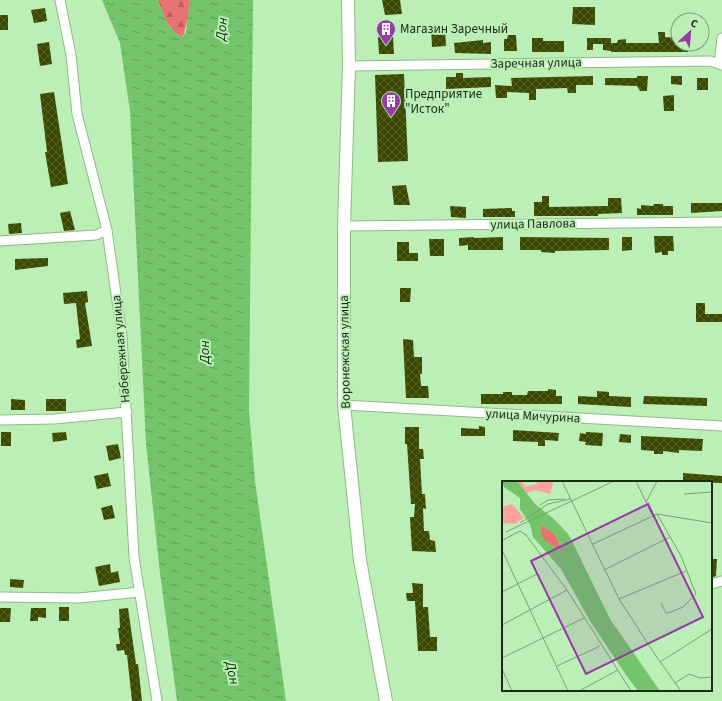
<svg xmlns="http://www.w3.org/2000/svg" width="722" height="701" font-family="'Source Sans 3',sans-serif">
<defs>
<pattern id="forest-firs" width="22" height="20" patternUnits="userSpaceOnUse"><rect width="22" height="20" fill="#e97272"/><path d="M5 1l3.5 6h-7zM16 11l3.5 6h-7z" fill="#bc5e5d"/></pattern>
<pattern id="water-ripples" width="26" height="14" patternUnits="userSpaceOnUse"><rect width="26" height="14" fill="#73c46a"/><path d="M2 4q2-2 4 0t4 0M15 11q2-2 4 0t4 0" fill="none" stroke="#5e9f56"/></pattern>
<pattern id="building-cross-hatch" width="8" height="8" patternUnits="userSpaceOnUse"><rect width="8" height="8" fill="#3b4a00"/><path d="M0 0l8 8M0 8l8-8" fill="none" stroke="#546225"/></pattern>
</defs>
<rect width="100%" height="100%" fill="#bbefb5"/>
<path fill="url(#forest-firs)" d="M158,0H190L188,18L183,37C169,33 163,13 158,0Z"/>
<path fill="url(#water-ripples)" d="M102,0H158C163,13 169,33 183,37L186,31L190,0H253L249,410L255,481L286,701H177L160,573L146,444L130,111L120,43Z"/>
<path fill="url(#building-cross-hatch)" d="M382,0H400L402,14L385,15Z
M573,7H595V25L572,24Z
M45,8L47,21L34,23L31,10Z
M0,15H8V30H0Z
M431,27H445L446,46L432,47Z
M658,32H665V37L678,38V44H688V52H611V51L603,50V44H593V50H587V38H611V43H617L618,40L626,39V43H659Z
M508,35H516L517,51H504V39H507Z
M393,36L394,54H379L378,37Z
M532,38H543V41H564V52H532Z
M483,40V43L491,42V54L455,53L454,43Z
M49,42L52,64L40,66L37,44Z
M456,73H463V78L491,77V87L446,89V77H456Z
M404,74L408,161L378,162L375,75Z
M593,76V85H576V93H568L567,88L536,89V100H529V93L507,92V98H496L495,85L512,86L511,78Z
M637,76H648L647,91H640L637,86L605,85V78H637Z
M671,76H682V85L671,84Z
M697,78H708V90H697Z
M54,92L68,184L51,187L45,152H47L40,94Z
M674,95V111H664L663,96Z
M406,185L410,205H394L392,186Z
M542,196H549V207L608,206V198H621L622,213L598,214V216H534V202H542Z
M691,203H722V211L691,213Z
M654,204H663V206H673V215H637V208L641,209V205L653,206Z
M450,206L466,207V218L451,217Z
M512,208V211H515V217H483V209Z
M70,211L75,230L64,231L60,213Z
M21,223L22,233L9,234L8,224Z
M654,236H673L674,251H668V255H662V252L655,253Z
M474,237V238L503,237V250H468V245L459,246V238Z
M520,237L609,238V250L555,251V253L541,252V250H520Z
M622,237H632V250L622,251Z
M429,239H444V256H430Z
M397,242H409V253H418V261H397Z
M48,258V266L15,270V259Z
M400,288H411L410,302H400Z
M87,291L88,302L85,303L92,346L77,348L76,340L80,339L76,303L64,304L63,293Z
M696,303H705V314H722V322H696Z
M403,339L413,340L414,357H422V374H420L421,386H428L429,398H406Z
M548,389L556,390V396H562V404H481V394H503V392H512V395H527L528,391H548Z
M597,391L609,392V396L631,397V407L578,404V396L597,397Z
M644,396L707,398V406L643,404Z
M11,399L25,400V410H11Z
M46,399H66V411H46Z
M479,426L485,427V436H461V428L479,429Z
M405,427H419V449H423L424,459H420L422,494H425L426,509L423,508L424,531H429L430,540L435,541L436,552L412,551L410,517H414L415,504H411L407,444H405Z
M513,430L559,433L558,441L545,440V446H538V442L513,441Z
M1,432H11V446H1Z
M66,432L67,440L53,442L52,433Z
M586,432L603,433L602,446L585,445L586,442L579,441L580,433L586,434Z
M620,434L631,435V443L619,442Z
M641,436L703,439L702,451L679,450V453L663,451V454H654V451L641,450Z
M118,444L121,458L109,461L106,446Z
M108,473L111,486L97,489L94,476Z
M683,473L722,476V483L691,482L683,480Z
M112,505L115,518L104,520L101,508Z
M711,559H717L716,576L711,578Z
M110,564L111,573L118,571L120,582L99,586L95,567Z
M10,579L24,580L23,588L10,587Z
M412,583L423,584V607H428L430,637H437V651H418L415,601H407L406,593H413Z
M59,607H69V621H59Z
M0,608H11L10,622H0Z
M31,608H46V618L38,617V621H30Z
M128,608L136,664H138L142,701H132L127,655H125L124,650L117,651L116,644H120L118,628H120L119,609Z"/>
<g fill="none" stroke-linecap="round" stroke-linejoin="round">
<defs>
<path id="street" d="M60,0L71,55L77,114L107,230L122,336L134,557L157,701
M719,64L722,38
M349,66L710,61L722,65
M344,226L722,222
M0,241L96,235L107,230
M344,405L722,426
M0,420L54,419L127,412
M711,584L722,581
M0,597L79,598L140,592"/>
<path id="secondary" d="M348,0L349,66L344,226V405L360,560L386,701"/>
</defs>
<use href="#street" stroke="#8bbd85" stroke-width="11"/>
<use href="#secondary" stroke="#8bbd85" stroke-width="14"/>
<use href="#street" stroke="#fff" stroke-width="9"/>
<use href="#secondary" stroke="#fff" stroke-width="12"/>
</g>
<defs>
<symbol id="building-pin" viewBox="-11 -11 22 30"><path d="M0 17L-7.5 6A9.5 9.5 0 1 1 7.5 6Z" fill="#963aa4" stroke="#bbefb5"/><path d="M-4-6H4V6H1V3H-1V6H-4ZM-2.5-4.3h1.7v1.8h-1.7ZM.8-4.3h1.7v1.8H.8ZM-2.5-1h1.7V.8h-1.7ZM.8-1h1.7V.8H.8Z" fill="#fff"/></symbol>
</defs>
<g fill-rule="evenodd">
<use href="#building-pin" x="375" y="18" width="22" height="30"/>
<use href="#building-pin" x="380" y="90" width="22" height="30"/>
</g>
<g text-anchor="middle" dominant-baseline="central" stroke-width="4" stroke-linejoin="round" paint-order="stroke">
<g font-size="13" fill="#192c16" stroke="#bbefb5" text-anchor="start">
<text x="400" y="29">Магазин Заречный</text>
<text x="405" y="94">Предприятие<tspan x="405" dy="15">"Исток"</tspan></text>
</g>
<g font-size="13" fill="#192c16" stroke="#bbefb5">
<text transform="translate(536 63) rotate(-1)">Заречная улица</text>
<text transform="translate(533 224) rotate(-1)">улица Павлова</text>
<text transform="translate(121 349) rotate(-95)">Набережная улица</text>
<text transform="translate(345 352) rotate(-91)">Воронежская улица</text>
<text transform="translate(533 416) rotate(3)">улица Мичурина</text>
</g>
<g font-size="14" font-style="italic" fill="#133310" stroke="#bbefb5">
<text transform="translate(222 29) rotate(-84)">Дон</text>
<text transform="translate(205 352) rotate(-90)">Дон</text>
<text transform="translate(232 673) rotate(78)">Дон</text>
</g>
</g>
<g transform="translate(502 481)">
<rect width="210" height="210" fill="#bbefb5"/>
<path d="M40,44L53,53L62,72L41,59L38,47Z" fill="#e97272"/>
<path d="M15,0H20L23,6L35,3L34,0H49L51,3L48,13L33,9L24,12ZM10,23L22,37L12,43L1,42L0,26Z" fill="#ffa29e"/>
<path d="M0,0H15L33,23L53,39L67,54L108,138L158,210H136L124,194L88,140L59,88L31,56L28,43L18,28V17L2,6ZM40,44L53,53L62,72L41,58L38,47Z" fill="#73c46a" fill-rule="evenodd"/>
<path fill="none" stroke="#7aa175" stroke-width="1" d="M60,0L117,118L152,172M134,0L144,21M182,13L210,11M38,24L46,19L63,18M155,33L179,75L194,113L181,126L169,131L164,132L159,122M150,34L144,21L155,0M18,42L46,23L68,18M4,51L112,0M1,59L18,50L24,54L65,109L129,210M91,63L155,33L210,42M0,69L66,210M102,89L168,56M0,111L35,93M117,118L184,90M0,144L65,109M152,172L179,210M0,177L82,137M158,181L210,148M55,185L98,165M0,188L10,210M173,202L187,193L198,197L210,196M77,210L116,189"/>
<path fill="#963aa4" fill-opacity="0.15" stroke="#963aa4" stroke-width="2" d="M146,23L201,136L84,193L29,80Z"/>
<rect width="210" height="210" fill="none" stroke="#192c16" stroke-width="2"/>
</g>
<g transform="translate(690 32) rotate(26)"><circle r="19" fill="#bbefb5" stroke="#7aa175"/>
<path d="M0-3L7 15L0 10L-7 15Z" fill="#963aa4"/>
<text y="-6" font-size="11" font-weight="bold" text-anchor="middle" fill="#192c16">С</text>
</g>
</svg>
